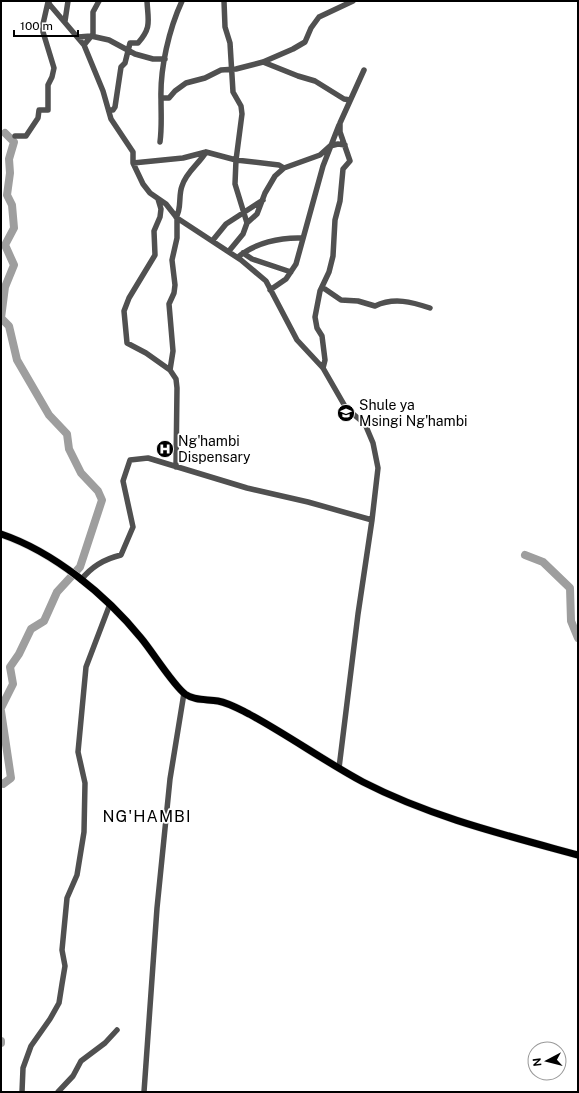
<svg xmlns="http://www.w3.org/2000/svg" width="579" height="1093" font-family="'Public Sans',sans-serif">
<rect width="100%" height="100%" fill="#fff"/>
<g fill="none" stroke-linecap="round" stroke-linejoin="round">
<path stroke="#9e9e9e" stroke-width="8" d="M525,555L543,562L570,588L571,621L578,638
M1,708L13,684L10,667L19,654L31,629L44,621L57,592L80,567L102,500L98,491L81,473L69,449L67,434L49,415L17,360L9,326L1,318L5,287L14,265L5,245L14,228L12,205L7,195L10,173L9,159L14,142L5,133
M1,711L11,778L3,784L1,783
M1,1041V1043"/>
<defs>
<path id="major" d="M1,534C54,552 106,595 141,638C152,651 173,685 185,694C195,701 207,699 218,701C229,703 239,709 249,714C288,735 324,761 363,782C431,817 505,835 578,855"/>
</defs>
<use href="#major" stroke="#dbdbdb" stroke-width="8"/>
<path stroke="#505050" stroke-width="5.5" d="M48,1L50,5L84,45L103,91L111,119L133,152V163L143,184L150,193L166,204L177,218L241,260L266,281L297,340L323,368L346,408L365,424L373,443L378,468L372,520
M224,1L225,27L230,43L233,92L241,106L242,114L236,160L235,184L247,223
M65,21L68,1
M78,37L91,36L109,40L135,54L153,59H165
M84,45L93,34V12L99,1
M263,62L298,76L315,81L344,99L350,100
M161,98H169L175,91L186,83L205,78L221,70L236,69L263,62L293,49L305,42L311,28L319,17L353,1
M109,110H113L115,107L121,67L125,63L130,43H138C152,27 148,21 147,1
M15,136H26L38,118L39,110H48V85L52,77L54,68L43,32V24L48,2
M160,142C162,127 161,114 161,99C160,68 169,29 182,1
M133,163L183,158L206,152L236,160L279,165L284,168
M158,199L161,209L160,217L154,231L155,255L129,298L124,311L127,343L146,353L170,370
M176,217C182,209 178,196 182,186C186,172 199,164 206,152
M213,240L226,224L263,200
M229,251L243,234L247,223L257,214L265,193L275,176L284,168L320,155L330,146L338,144L345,145
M243,253L252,259L291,272
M238,257C255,243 280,237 303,238
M322,287L341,300L358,301L375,306C394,297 412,302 430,308
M270,290L286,279L296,264L323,166L339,125
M323,368L325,360L322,336L317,328L315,317L320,291L329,272L333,256L335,220L340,201L343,169L350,161L340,132V123L364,70
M176,467L177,388L176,379L170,370L173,351L169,304L174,293L175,285L172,260L177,238V218
M81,580C91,567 104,559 121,555L133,527L123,481L130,460L148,458L247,488L308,502L372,520L358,614L339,768
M22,1092L23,1068L31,1046L50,1019L59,1003L62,984L65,966L62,950L67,898L77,875L84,832L85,783L78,752L86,667L110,604
M58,1092L73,1076L81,1061L105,1043L117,1030
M144,1092L157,908L170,779L184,693"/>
<use href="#major" stroke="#000" stroke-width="7"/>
</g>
<defs>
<symbol id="school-disc" viewBox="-11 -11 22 22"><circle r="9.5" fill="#000" stroke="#fff"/><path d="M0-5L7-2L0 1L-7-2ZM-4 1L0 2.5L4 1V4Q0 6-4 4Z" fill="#fff"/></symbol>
<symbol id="hospital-disc" viewBox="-11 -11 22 22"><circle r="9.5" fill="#000" stroke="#fff"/><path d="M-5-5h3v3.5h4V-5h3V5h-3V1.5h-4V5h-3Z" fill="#fff"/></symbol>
</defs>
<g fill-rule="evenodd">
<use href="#school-disc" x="336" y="403" width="20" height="20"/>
<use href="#hospital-disc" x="155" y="439" width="20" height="20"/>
</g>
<g text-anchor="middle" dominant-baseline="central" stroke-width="3.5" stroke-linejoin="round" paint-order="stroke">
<g font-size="14" fill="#000" stroke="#fff" text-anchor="start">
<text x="359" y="405">Shule ya<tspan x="359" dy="16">Msingi Ng'hambi</tspan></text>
<text x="178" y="441">Ng'hambi<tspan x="178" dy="16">Dispensary</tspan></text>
</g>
<g font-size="16" letter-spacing="1" fill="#000" stroke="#fff">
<text x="147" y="816">NG'HAMBI</text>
</g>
</g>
<rect width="579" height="1093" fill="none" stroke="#000000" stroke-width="4"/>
<g transform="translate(547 1061) rotate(263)"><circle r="19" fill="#ffffff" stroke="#999999"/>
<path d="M0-3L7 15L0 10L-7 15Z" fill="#000000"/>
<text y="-6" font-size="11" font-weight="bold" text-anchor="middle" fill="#000000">N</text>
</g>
<path d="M14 30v6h64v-6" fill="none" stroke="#000000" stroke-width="2"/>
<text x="20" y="30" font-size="12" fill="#000000" stroke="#ffffff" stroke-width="3" paint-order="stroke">100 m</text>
</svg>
